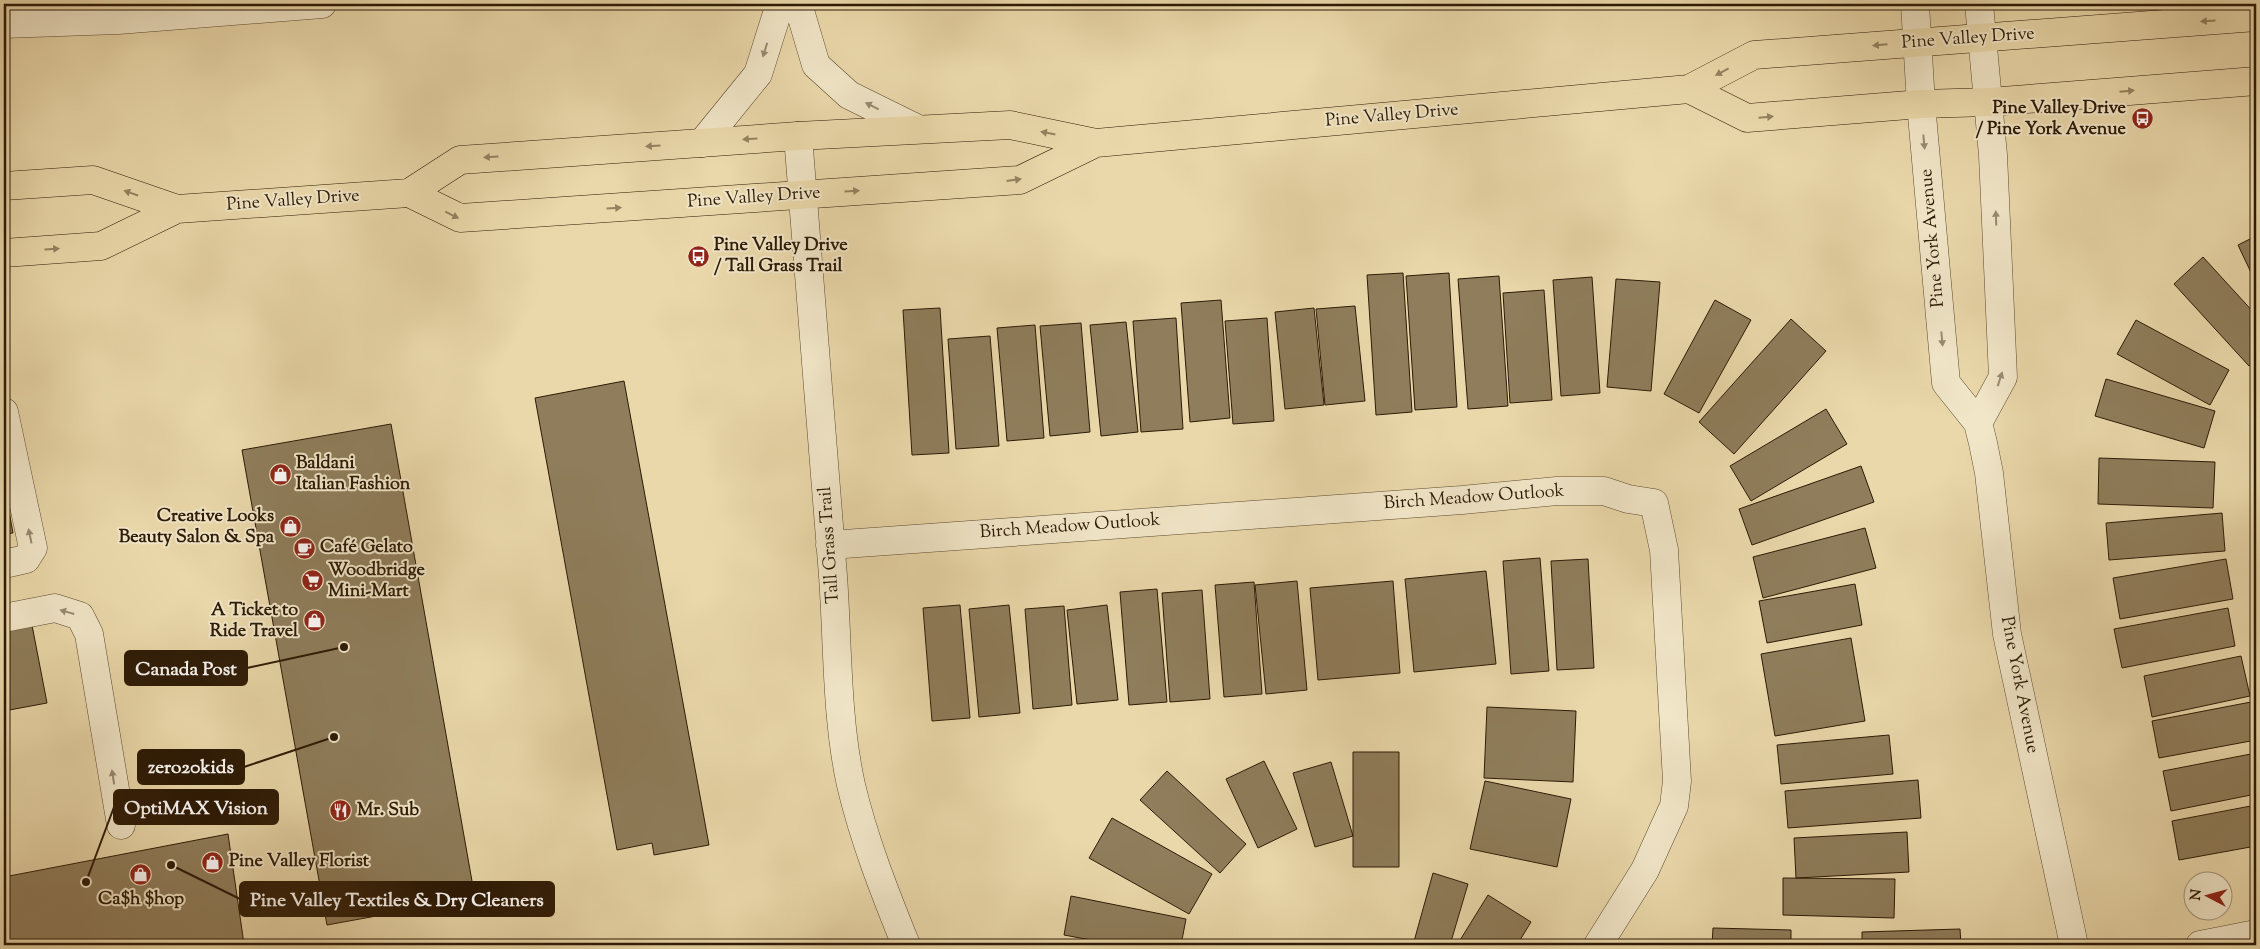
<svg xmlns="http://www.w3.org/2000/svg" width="2260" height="949" font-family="'Sorts Mill Goudy',serif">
<rect width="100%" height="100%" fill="#ead8aa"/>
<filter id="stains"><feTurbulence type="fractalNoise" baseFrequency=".004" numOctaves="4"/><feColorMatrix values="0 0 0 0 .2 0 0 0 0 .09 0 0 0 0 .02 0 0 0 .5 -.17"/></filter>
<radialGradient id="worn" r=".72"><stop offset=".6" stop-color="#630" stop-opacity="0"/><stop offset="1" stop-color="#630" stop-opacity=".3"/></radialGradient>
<path fill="#8f7d5b" stroke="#2c1a06" d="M2256,236V283L2238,245Z
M2203,257L2256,315V359L2249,366L2174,284Z
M1403,273L1412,412L1376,415L1367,275Z
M1449,273L1457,407L1415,410L1406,276Z
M1499,276L1508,406L1468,409L1458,279Z
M1592,277L1600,393L1561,396L1553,280Z
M1616,279L1660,282L1651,391L1607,387Z
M1544,290L1552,400L1510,403L1503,293Z
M1221,300L1230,418L1190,422L1181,303Z
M1715,300L1751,320L1699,413L1664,394Z
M1355,306L1365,401L1325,405L1316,309Z
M940,308L949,453L912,455L903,310Z
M1314,308L1324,405L1285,409L1275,312Z
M1176,318L1183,429L1141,432L1133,321Z
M1267,318L1274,421L1233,424L1225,321Z
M1791,319L1826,351L1734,454L1699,422Z
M2136,320L2229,370L2210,405L2117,354Z
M1126,322L1138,432L1101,436L1090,325Z
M1081,323L1090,432L1050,436L1040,326Z
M1035,325L1044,438L1007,441L997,328Z
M990,336L999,446L956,449L948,339Z
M2106,379L2215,411L2204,448L2095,416Z
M624,381L709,845L654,855L652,843L617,850L535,398Z
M1826,409L1847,444L1751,501L1730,466Z
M391,424L475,898L327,925L242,450Z
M2099,458L2215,462L2213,508L2098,504Z
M1861,466L1874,502L1752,545L1739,509Z
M4,485L13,533L4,534Z
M2222,513L2225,551L2109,560L2106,523Z
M1865,528L1876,568L1763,598L1753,557Z
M1540,558L1549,671L1511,674L1503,561Z
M1588,559L1594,668L1557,670L1551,561Z
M2226,559L2233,599L2120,619L2113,578Z
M1486,571L1496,664L1414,672L1405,579Z
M1297,581L1307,690L1266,694L1255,585Z
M1393,581L1400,673L1318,680L1310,588Z
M1254,582L1262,694L1224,697L1215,585Z
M1855,584L1862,625L1767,643L1759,601Z
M1157,589L1167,702L1129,705L1120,592Z
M1202,590L1210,699L1170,702L1162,593Z
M960,605L970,718L932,721L923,608Z
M1009,605L1020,713L979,717L969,609Z
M1107,605L1118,700L1077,704L1067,610Z
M1064,606L1072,705L1033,709L1025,609Z
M2228,608L2235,646L2122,668L2114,629Z
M31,620L47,703L4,711V625Z
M1851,638L1865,721L1775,736L1761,654Z
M2241,656L2250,696L2152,717L2144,676Z
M2251,702L2256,740L2159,758L2152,721Z
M1487,707L1576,711L1573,782L1484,778Z
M1889,735L1893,774L1781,784L1777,745Z
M1353,752H1399V867H1353Z
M2256,753V794L2171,811L2163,771Z
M1264,761L1297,829L1258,848L1226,779Z
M1331,762L1353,836L1315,847L1293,773Z
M1167,771L1246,844L1220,873L1140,800Z
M1918,780L1921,818L1788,828L1785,791Z
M1485,781L1571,799L1557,867L1470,849Z
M2256,805V846L2179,860L2172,821Z
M1112,818L1212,874L1189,914L1089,858Z
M1907,832L1909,872L1796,878L1794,838Z
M228,834L244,944L4,945V877Z
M1433,873L1468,884L1450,945H1413Z
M1783,878L1895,879L1894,918L1783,915Z
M1488,895L1531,922L1517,945H1457Z
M1071,896L1186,919L1181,945H1118L1064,935Z
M1713,928L1791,930V945H1712Z
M1960,929L1961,945H1862V932Z"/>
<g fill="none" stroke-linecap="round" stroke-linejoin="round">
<defs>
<path id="minor" d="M798,4L816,65L849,95L916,128
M1915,4L1921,104L1946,383L1978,423L1983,443L1989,473L2007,634L2074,945
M4,24L118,20L322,4
M798,136C811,282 821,429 833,576C838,645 836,717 851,785C864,840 885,893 906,945
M702,143L758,74L780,4
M4,412L33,548L26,559L4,564
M1978,423L2003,377L1993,155L1979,4
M830,545L1462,500L1557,491H1604L1628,499L1654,503L1664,550L1677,781L1674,806L1645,870L1598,945
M4,618L55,608L80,616L89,634L121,825
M2200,945L2256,934"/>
<path id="major" d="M1689,89L1747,118L1921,104L1989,102L2256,81
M4,186L93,180L177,209
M409,193L460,218L1020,180L1096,143
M4,253L101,246L177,209L409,193L460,160L798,136L1010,125L1096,143L1689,89L1754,55L2256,17"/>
</defs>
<use href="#minor" stroke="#5c4a2f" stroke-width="29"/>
<use href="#major" stroke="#2c1a06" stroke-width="29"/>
<use href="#minor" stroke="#f1e6c8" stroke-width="28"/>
<use href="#major" stroke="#ead8aa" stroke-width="28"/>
</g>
<defs><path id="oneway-solid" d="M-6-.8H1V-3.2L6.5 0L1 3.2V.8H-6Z" transform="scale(1.25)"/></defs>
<g fill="#948260">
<use href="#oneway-solid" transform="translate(2208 21) rotate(176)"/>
<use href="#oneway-solid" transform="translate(1880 45) rotate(175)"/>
<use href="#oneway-solid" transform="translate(1722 72) rotate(152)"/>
<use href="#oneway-solid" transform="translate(2127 91) rotate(-5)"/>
<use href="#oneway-solid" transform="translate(1766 117) rotate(-5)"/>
<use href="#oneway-solid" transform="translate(1048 133) rotate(-169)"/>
<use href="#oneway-solid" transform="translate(750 139) rotate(176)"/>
<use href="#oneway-solid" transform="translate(653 146) rotate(176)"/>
<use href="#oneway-solid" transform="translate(491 157) rotate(176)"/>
<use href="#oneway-solid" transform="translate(1014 180) rotate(-8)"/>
<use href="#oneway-solid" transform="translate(852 191) rotate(-4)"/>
<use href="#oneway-solid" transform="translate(131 193) rotate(-161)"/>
<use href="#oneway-solid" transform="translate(614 208) rotate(-4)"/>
<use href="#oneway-solid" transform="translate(452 215) rotate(26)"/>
<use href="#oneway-solid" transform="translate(52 249) rotate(-4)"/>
</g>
<g fill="#988a71">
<use href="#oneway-solid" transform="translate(765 50) rotate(107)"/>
<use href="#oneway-solid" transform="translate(872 106) rotate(-153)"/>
<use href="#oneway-solid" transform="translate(1924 142) rotate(85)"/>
<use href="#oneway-solid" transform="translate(1996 218) rotate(-92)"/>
<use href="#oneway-solid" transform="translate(1942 339) rotate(85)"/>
<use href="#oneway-solid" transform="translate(2000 379) rotate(-72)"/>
<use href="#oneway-solid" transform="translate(30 536) rotate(-102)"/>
<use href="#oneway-solid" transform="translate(67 612) rotate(-164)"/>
<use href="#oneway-solid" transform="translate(113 777) rotate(-99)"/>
</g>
<defs>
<symbol id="bus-disc" viewBox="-11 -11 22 22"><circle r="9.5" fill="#8f2418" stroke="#f1e6c8"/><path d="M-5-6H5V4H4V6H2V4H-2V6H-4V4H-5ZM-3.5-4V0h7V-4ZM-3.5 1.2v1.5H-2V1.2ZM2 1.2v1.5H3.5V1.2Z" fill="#fff"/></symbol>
<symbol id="shop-disc" viewBox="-11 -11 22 22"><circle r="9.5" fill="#8f2418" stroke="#f1e6c8"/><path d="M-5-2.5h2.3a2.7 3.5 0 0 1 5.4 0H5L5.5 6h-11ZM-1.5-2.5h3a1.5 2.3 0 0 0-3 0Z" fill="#fff"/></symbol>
<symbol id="cafe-disc" viewBox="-11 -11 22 22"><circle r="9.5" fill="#8f2418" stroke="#f1e6c8"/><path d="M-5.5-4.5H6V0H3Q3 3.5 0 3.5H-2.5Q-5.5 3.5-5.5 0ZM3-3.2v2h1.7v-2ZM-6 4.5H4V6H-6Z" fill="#fff"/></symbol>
<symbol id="supermarket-disc" viewBox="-11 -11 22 22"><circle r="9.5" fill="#8f2418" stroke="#f1e6c8"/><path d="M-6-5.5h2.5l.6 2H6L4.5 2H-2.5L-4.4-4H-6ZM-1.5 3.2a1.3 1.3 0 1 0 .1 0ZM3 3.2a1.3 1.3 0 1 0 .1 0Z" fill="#fff"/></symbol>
<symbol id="restaurant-disc" viewBox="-11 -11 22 22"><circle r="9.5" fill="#8f2418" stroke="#f1e6c8"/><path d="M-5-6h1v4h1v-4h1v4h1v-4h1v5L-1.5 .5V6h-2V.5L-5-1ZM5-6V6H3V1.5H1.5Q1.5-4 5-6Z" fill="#fff"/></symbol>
</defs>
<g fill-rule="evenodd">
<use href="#bus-disc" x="2130" y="106" width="25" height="25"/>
<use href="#bus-disc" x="686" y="244" width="25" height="25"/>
<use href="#shop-disc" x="268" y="462" width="25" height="25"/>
<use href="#shop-disc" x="278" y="514" width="25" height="25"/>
<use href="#cafe-disc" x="292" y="536" width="25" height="25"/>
<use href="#supermarket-disc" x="300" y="568" width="25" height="25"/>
<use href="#shop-disc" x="302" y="608" width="25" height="25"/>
<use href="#restaurant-disc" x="328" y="798" width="25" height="25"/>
<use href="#shop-disc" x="200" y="850" width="25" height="25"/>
<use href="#shop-disc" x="128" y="862" width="25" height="25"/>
</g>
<g text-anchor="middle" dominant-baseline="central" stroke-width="4" stroke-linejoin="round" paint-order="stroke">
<g font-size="18" fill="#2c1a06" stroke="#f1e6c8">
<text transform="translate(1968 39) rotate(-4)">Pine Valley Drive</text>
<text transform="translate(1392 116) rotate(-5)">Pine Valley Drive</text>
<text transform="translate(754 198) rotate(-4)">Pine Valley Drive</text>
<text transform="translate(293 201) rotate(-4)">Pine Valley Drive</text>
<text transform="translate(1933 238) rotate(-95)">Pine York Avenue</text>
<text transform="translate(1474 498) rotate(-4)">Birch Meadow Outlook</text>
<text transform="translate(1070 527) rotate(-4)">Birch Meadow Outlook</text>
<text transform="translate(830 545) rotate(-94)">Tall Grass Trail</text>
<text transform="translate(2019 685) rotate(79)">Pine York Avenue</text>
</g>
<g font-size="18" font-weight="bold" fill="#2c1a06" stroke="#f1e6c8" text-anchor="start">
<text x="2126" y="109" text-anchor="end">Pine Valley Drive<tspan x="2126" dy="21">/ Pine York Avenue</tspan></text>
<text x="714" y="246">Pine Valley Drive<tspan x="714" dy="21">/ Tall Grass Trail</tspan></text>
<text x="296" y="464">Baldani<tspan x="296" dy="21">Italian Fashion</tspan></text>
<text x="274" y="517" text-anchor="end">Creative Looks<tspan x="274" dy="21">Beauty Salon &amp; Spa</tspan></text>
<text x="320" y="548">Café Gelato</text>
<text x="328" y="571">Woodbridge<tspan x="328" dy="21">Mini-Mart</tspan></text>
<text x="298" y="611" text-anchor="end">A Ticket to<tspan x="298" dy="21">Ride Travel</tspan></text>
<text x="357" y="811">Mr. Sub</text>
<text x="229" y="862">Pine Valley Florist</text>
<text x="141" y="900" text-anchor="middle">Ca$h $hop</text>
</g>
</g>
<path fill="none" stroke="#2c1a06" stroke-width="2" d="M344 647L247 668M334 737L244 767M86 882L114 807M171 865L240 899"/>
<g fill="#2c1a06" stroke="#f1e6c8" stroke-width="2">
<circle cx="344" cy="647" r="5"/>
<circle cx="334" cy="737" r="5"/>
<circle cx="86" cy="882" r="5"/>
<circle cx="171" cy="865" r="5"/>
</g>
<g fill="#2c1a06" stroke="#2c1a06" stroke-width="2">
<rect x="125" y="651" width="122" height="34" rx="5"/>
<rect x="138" y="750" width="106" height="34" rx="5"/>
<rect x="114" y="790" width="164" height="34" rx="5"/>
<rect x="240" y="882" width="314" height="34" rx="5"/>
</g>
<g font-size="19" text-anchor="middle" font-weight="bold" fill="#fff">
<text x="186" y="675">Canada Post</text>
<text x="191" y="773">zero20kids</text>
<text x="196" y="814">OptiMAX Vision</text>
<text x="397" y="906">Pine Valley Textiles &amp; Dry Cleaners</text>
</g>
<rect width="2260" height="949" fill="none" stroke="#ead8aa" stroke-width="20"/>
<rect x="5" y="5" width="2250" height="939" fill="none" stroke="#2c1a06" stroke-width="2.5"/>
<rect x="10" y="10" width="2240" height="929" fill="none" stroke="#2c1a06"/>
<g transform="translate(2208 896) rotate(276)"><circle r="24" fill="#f1e6c8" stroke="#a2947a"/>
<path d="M0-4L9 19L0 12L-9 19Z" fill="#8f2418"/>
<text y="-8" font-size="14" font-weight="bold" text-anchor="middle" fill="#2c1a06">N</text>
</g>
<rect width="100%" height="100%" filter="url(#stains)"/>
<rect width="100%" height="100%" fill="url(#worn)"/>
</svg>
